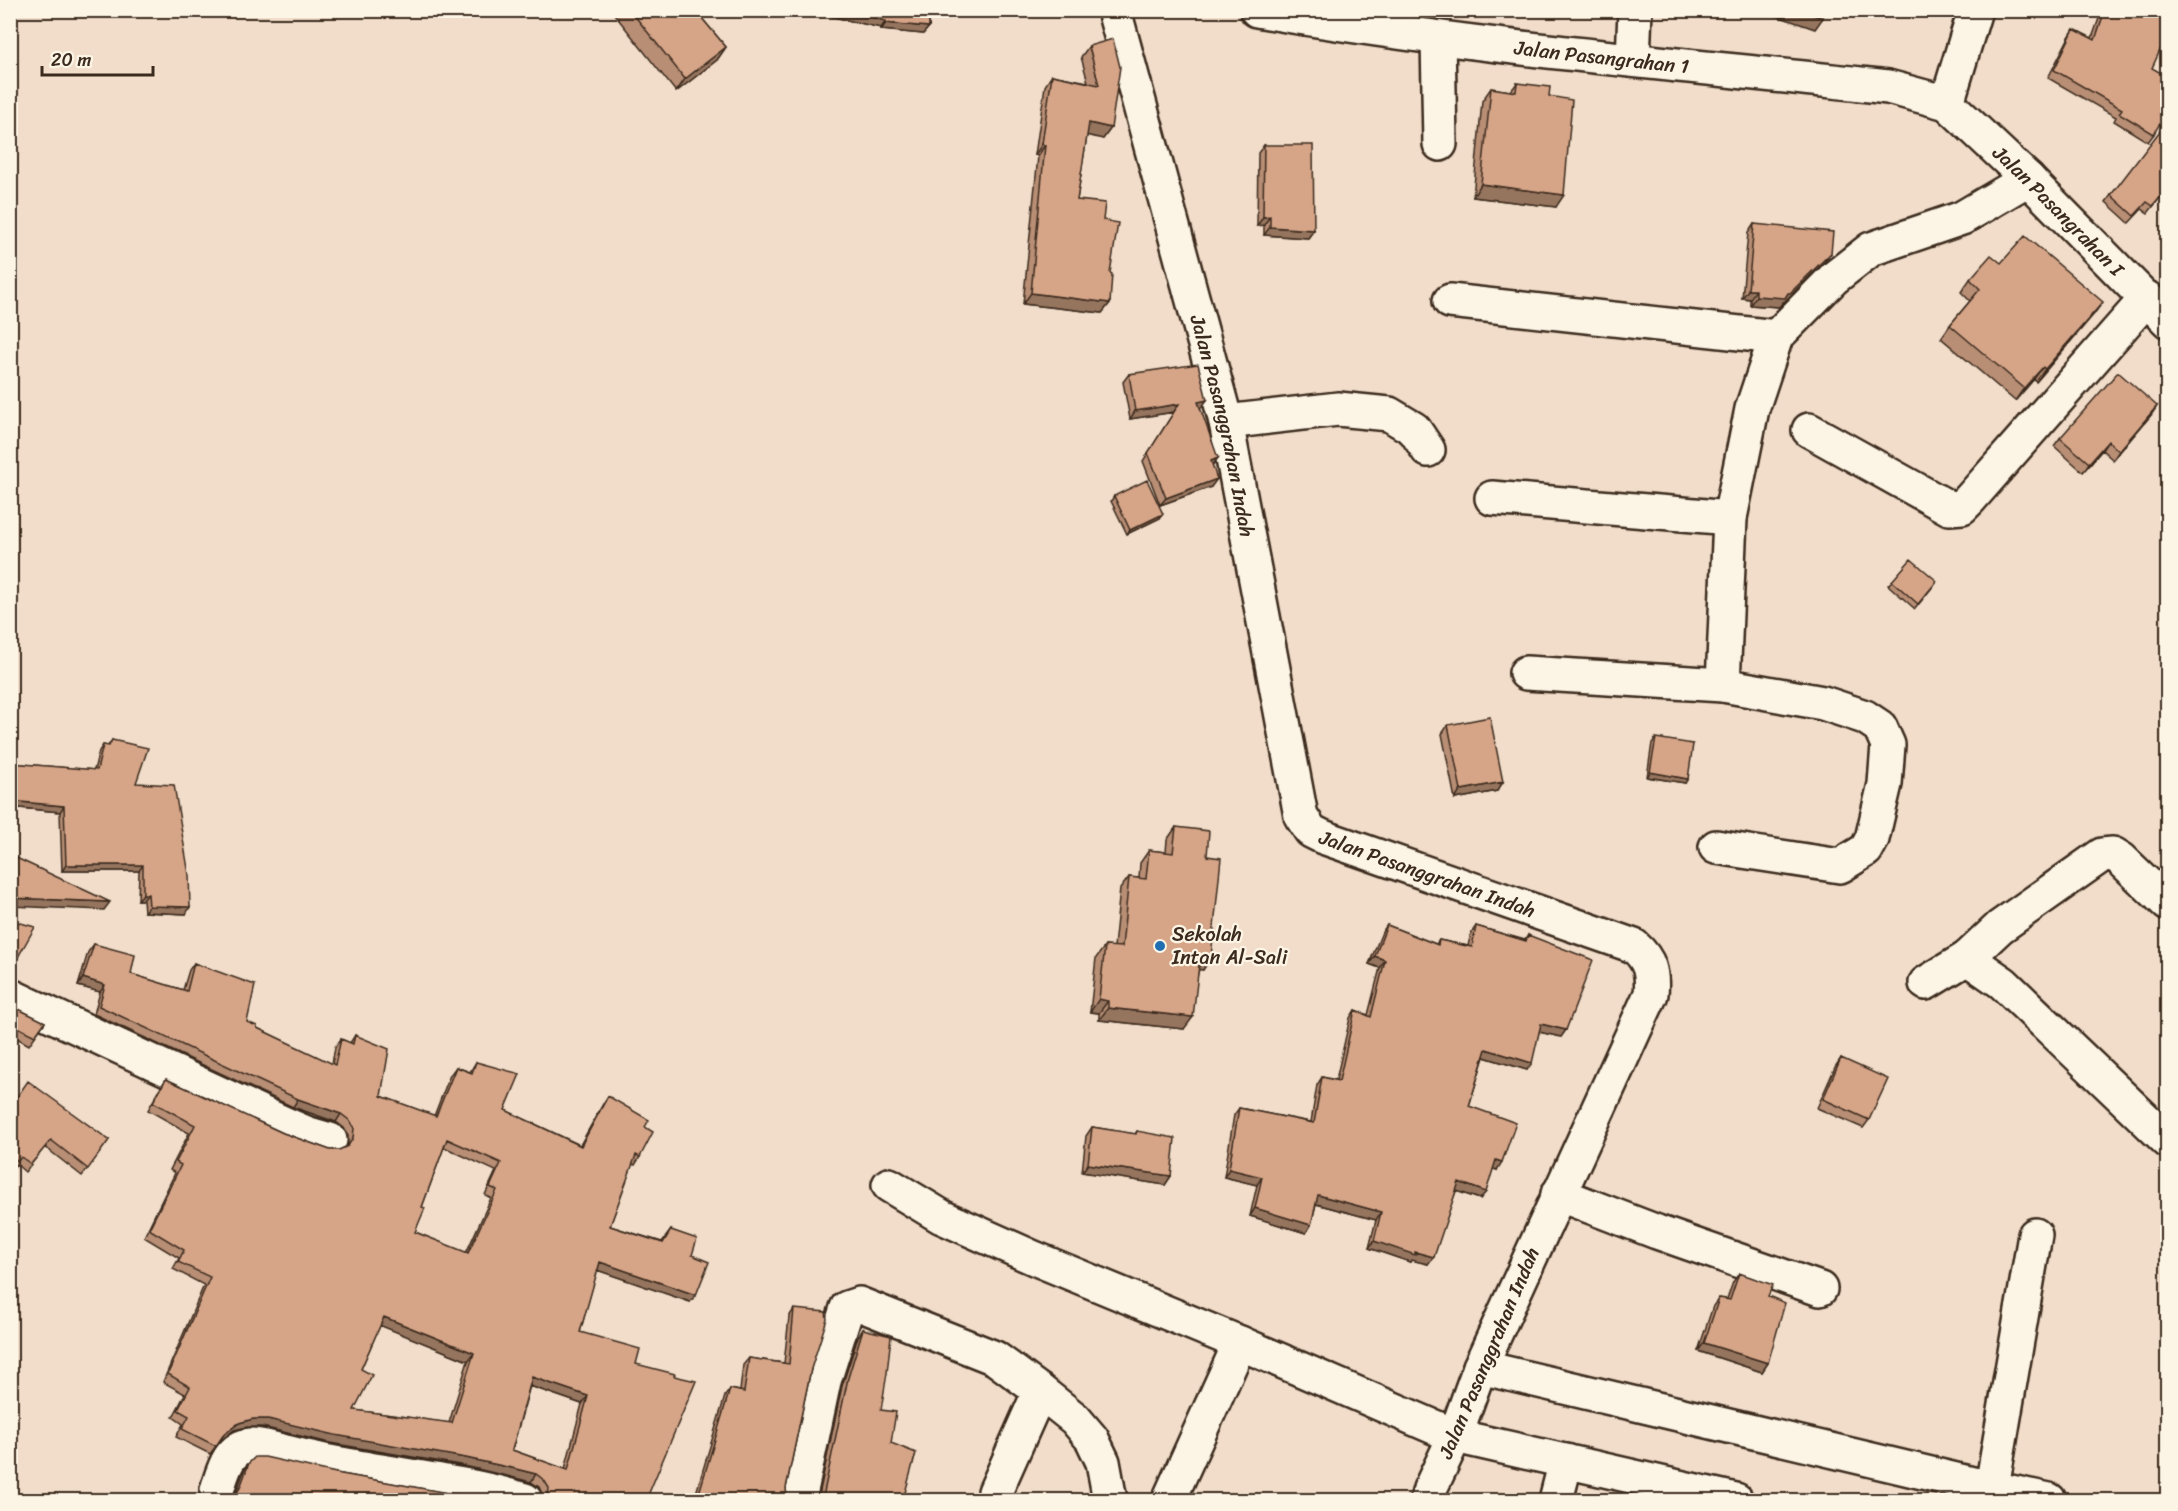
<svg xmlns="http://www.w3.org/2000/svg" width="2178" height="1511" font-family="Sriracha,sans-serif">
<rect width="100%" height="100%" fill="#f1ddc9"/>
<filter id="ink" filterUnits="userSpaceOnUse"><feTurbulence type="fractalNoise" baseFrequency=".0167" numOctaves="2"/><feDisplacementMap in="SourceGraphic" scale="12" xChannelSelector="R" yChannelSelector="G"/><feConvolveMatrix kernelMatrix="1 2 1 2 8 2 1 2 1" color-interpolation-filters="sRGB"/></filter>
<g filter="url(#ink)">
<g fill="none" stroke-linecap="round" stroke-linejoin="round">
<defs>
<g id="minor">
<path id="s1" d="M1114,10L1226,422L1301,816L1311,831L1323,837L1634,946C1650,960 1653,973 1651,994L1480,1367L1455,1436L1430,1489L1427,1500"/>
<path id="s2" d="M1257,10C1466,47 1678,64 1888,87L1947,103L2028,179L2168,321"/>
<path d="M1438,38L1440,144"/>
<path d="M1633,60L1635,10"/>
<path d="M1947,103L1975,10"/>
<path d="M1450,301L1776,337"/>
<path d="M1226,422L1338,409L1389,414L1414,429L1428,450"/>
<path d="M1809,430L1949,508L1962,507L1970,499L2147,298"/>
<path d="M1492,498L1730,518"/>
<path d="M1526,673L1723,685L1823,703L1865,717L1880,727L1888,745L1885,784L1872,839L1866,850L1840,866L1716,847"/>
<path d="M1723,685L1730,518L1752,409L1776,337L1834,278L1871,249L1962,218L2028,179"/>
<path d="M1967,958L2003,983L2168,1141"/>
<path d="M1926,983L1967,958L2000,927L2102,855L2113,854L2121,859L2168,904"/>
<path d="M13,997L285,1124L306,1133L330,1140"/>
<path d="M889,1185L942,1217L1034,1258L1240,1343L1455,1436L1736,1500"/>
<path d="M1558,1194L1657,1232L1820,1289"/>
<path d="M1480,1367L1973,1484L2049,1500"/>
<path d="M1992,1487L2035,1235"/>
<path d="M217,1490C223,1472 228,1447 251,1445C261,1445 273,1449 282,1451C302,1456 321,1461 341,1464C403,1476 465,1482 525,1500"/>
<path d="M799,1500L824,1381L847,1308L859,1304L995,1358L1040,1391L1075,1419L1092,1439L1103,1462L1110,1500"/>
<path d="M998,1500L995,1492L1040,1391"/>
<path d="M1169,1500L1240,1343"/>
<path d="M1556,1500L1566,1461"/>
</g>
</defs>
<use href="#minor" stroke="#3b2a1e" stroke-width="38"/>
<use href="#minor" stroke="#fcf5e5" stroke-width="33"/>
</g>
<path fill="#b88e75" stroke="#3b2a1e" stroke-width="1.5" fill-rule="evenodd" d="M611,10H695L726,47L717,60L676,92Z
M822,10H929V27L923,34L881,30V28L821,14Z
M2102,10H2168L2152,68L2154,134L2148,142L2114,121L2116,117L2048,78L2069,37L2074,29L2092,38Z
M1089,46L1111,128L1103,139L1087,135L1077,200L1103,220L1110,273V303L1102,313L1023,304L1038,156L1035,155L1045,86L1052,75L1088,82L1081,57Z
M1517,83L1549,96L1556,207L1473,197L1482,101L1491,88L1511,91Z
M2168,131V188L2148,213L2142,209L2129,223L2106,202L2111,195Z
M1264,145L1314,230L1308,238L1264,235V225L1257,226L1258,153Z
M1754,224L1831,253L1825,261L1784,302H1783L1779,307L1750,305V299L1742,298L1748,233Z
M2001,263L2094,314L2036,382L2034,379L2015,401L1941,338L1950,325L1970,301L1961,292L1970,279Z
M1129,374L1201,408H1200L1212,465L1211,487L1160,505L1143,461L1174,412L1130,419L1123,382Z
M2157,406L2151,415L2113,460L2102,450L2083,472L2054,446L2060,438Z
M1114,496L1160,518L1127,534L1111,501Z
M1892,581L1934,585L1915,609L1888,585Z
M1448,725L1503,782L1497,791L1455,799L1442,734Z
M1656,738L1685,783L1647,777L1652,743Z
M112,740L136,783L186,914L144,912L143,900H138L139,871H62L60,812L10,807V763L94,770L99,751L103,745L108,746Z
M1176,827L1207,856L1211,957L1203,970L1199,969L1184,1029L1099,1020V1013L1090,1012L1096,958L1105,946L1114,947L1120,889L1129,877L1139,878L1140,863L1149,850L1166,852L1167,840Z
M1387,925L1436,944L1439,940L1468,946L1471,933L1476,926L1525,940L1528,935L1566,1030L1561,1037L1539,1032L1527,1070L1484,1057L1469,1106L1497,1170L1493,1168L1480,1199L1456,1191L1428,1264L1411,1260L1410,1262L1369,1248L1376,1220L1316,1204L1311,1225L1306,1233L1250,1216L1257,1185L1224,1177L1234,1115L1239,1108L1311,1122L1317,1085L1322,1077L1336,1080L1350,1018L1355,1010L1368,1015L1380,968L1369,964L1382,932Z
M94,944L131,974L183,990L189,970L194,963L247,1022L257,1028L332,1064L335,1047L341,1039L350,1043L355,1035L381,1096L434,1116L450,1075L456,1067L470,1072L476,1062L505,1110L580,1145L603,1104L608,1096L645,1127L640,1157L635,1165L632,1164L610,1226L662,1242L671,1230L692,1255L690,1302L597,1270L580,1332L636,1364L646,1500H543V1496L539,1487L531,1482L507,1476L460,1465L330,1443L262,1427H247L234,1430L219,1442L210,1454L176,1437L183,1424L173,1417L185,1394L163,1382L204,1285L173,1269L179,1258L144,1237L175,1173L170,1170L189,1133L148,1110L161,1087L166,1079L283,1133L330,1150H339L348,1146V1136L344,1128L336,1122L293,1107L94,1014L100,992L78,986L88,952ZM444,1147L496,1171L485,1195L491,1198L466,1253L415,1232L422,1207ZM380,1325L468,1361L449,1423L354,1410L361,1369ZM530,1386L582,1404L565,1469L512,1450Z
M10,1005L45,1022L29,1045L10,1034Z
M1841,1058L1869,1120L1863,1128L1817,1108L1835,1067Z
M10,1107L109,1140L82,1176L45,1147L25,1172L16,1164L12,1169L10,1167Z
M1092,1127L1135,1134L1137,1131L1171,1176L1165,1185L1082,1172L1086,1136Z
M1739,1273L1768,1296V1363L1762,1372L1698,1351L1713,1306L1719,1298L1727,1299L1733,1282Z
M794,1309L811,1369L786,1488L787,1499L788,1500H694L725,1396L730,1389L740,1391L743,1365L749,1358L784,1363L789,1317Z
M863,1329L881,1410L891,1443L903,1500H818L842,1386L858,1337Z
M249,1463L336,1473L484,1500H232L235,1496L244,1471Z"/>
<path fill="#96745f" stroke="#3b2a1e" stroke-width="1.5" d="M824,10H843L886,21L881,28L821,14Z
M1759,10H1800L1823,18L1815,29Z
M886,23L929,27L923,34L881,30Z
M726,47L717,60L676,92L685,79Z
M1089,123L1111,128L1103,139L1081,134Z
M1042,144L1045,145L1038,156L1035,155Z
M1481,184L1564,195L1556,207L1473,197Z
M1270,216L1264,225L1257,226L1263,217Z
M1270,227L1314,230L1308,238L1264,235Z
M1831,253L1825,261L1784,302H1783L1779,307L1750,305L1756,296L1788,293Z
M1748,290H1756L1750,299L1742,298Z
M1031,293L1110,303L1102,313L1023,304Z
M2103,302L2094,314L2036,382L2045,369Z
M2043,367L2034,379L2015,401L2024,388Z
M1207,400L1201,408L1192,410L1198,402Z
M1179,404L1174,412L1130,419L1135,411Z
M2157,406L2151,415L2113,460L2119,451Z
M2108,441L2102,450L2083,472L2089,463Z
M1218,458L1212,466L1211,461Z
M1217,479L1211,487L1160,505L1166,498Z
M1163,514L1160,518L1127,534L1130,530Z
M1650,772L1688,779L1685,783L1647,777Z
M1503,782L1497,791L1455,799L1461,790Z
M10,801L64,806L60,812L10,807Z
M66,865H143L139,871H62Z
M143,894H148L143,900H138Z
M10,898L110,902L104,910L10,906Z
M149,906L190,907L186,914L144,912Z
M10,954L18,957L12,965H10Z
M1200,956L1211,957L1203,970L1191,969Z
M1375,956L1385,960L1380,968L1369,964Z
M83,978L105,985L100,992L78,986Z
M1099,999L1108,1001L1099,1013L1090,1012Z
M1108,1008L1193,1017L1184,1029L1099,1020Z
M1541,1024L1566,1030L1561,1037L1535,1031Z
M1486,1049L1532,1063L1527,1070L1481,1056Z
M298,1099L341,1114L336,1122L293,1107Z
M1496,1160L1502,1162L1497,1170L1490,1168Z
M1088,1164L1171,1176L1165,1185L1082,1172Z
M1229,1169L1262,1177L1257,1185L1224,1177Z
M1459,1182L1486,1192L1480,1199L1454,1190Z
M1318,1195L1381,1212L1376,1220L1313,1203Z
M1255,1208L1311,1225L1306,1233L1250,1216Z
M1374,1241L1434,1257L1428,1264L1411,1260L1410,1262L1369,1248Z
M600,1262L696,1295L690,1302L594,1269Z
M384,1317L474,1353L468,1361L379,1325Z
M1704,1343L1768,1363L1762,1372L1698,1351Z
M532,1377L588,1396L582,1404L527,1385Z
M253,1419H268L466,1458L512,1468L536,1474L531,1482L507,1476L460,1465L330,1443L262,1427H247L234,1430L219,1442L224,1434L239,1423Z"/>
<path fill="#d6a588" stroke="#3b2a1e" stroke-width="1.5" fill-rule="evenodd" d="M630,10H695L726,47L685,79Z
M843,10H929V27L886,23V21Z
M1800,10H1825L1823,18Z
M2105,10H2168V33L2152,68L2168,77V108L2154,134L2119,113L2122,109L2054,70L2074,29L2095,40Z
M1113,39L1120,67L1111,128L1089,123L1077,200L1105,203L1103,220L1118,223L1110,273L1112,274L1110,303L1031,293L1045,145L1042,144L1052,75L1099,85L1089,46Z
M1517,83L1550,87L1549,96L1572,100L1564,195L1481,184L1491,88L1516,92Z
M2163,127L2168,131V188L2153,206L2147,202L2134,216L2111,195Z
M1264,145H1313L1314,230L1270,227V216L1263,217Z
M1754,224L1833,232L1831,253L1790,293H1788L1785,298L1756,296V290H1748Z
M2025,236L2103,302L2045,369L2043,367L2024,388L1950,325L1980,289L1970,279L1991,255L2001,263Z
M1198,364L1207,400L1198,402L1218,458L1211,461L1217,479L1166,498L1148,453L1179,404L1135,411L1129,374Z
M2118,372L2157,406L2119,451L2108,441L2089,463L2060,438Z
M1147,480L1163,514L1130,530L1114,496Z
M1911,559L1937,581L1918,604L1892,581Z
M1490,717L1503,782L1461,790L1448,725Z
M1656,738L1693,744L1688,779L1650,772Z
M112,740L148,748L136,783L174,785L189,875L190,907L149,906L148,894H143V865H66L64,806L10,801V763L97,770L103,745L109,746Z
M1176,827L1209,831L1207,856L1221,858L1211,957L1200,956L1193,1017L1108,1008V1001L1099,999L1105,946L1122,947L1129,877L1146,879L1149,850L1173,853Z
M10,855L110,902L10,898Z
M10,920L35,927L18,957L10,954Z
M1387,925L1438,945L1439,940L1472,947L1476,926L1526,941L1528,935L1593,960L1566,1030L1541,1024L1532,1063L1486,1049L1469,1106L1516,1123L1502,1162L1496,1160L1486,1192L1459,1182L1434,1257L1415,1252V1255L1374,1241L1381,1212L1318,1195L1311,1225L1255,1208L1262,1177L1229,1169L1239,1108L1314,1123L1322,1077L1339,1081L1355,1010L1371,1017L1385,960L1375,956Z
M94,944L135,955L131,974L187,991L194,963L255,985L247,1022L257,1026V1028L335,1065L341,1039L353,1044L355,1035L389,1049L381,1096L436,1116L456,1067L472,1073L476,1062L520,1074L505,1110L581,1146L608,1096L649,1120L645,1127L653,1132L640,1157L636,1155L610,1226L663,1243L671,1230L697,1239L692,1255L709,1262L696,1295L600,1262L580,1332L640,1349L636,1364L675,1374L674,1376L696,1381L646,1500H547L548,1498L549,1488L544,1480L536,1474L512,1468L466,1458L335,1435L268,1419H253L239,1423L224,1434L216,1446L182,1429L189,1416L178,1410L190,1387L168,1374L210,1277L178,1262L184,1250L149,1229L181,1165L176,1162L195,1125L153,1102L166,1079L283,1133L330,1150H339L348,1146L353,1138L354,1128L349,1120L341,1114L298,1099L99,1006L105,985L83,978ZM447,1139L501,1163L490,1187L497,1190L468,1253L415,1232L425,1208L422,1207ZM384,1317L474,1353L452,1423L354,1410L372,1375L361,1369ZM532,1377L588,1396L568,1470L512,1450Z
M10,1005L45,1022L35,1036L10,1023Z
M1841,1058L1888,1079L1869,1120L1823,1099Z
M28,1081L109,1140L88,1169L51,1140L31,1164L21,1157L18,1161L10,1155V1107Z
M1092,1127L1136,1134L1137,1131L1175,1138L1171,1176L1088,1164Z
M1739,1273L1773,1285L1768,1296L1785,1303L1768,1363L1704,1343L1719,1298L1730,1300Z
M794,1309L826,1312L827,1319L811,1369L786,1488L787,1499L788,1500H697L730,1389L744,1392L749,1358L789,1364Z
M863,1329L891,1336L887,1373L881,1410L896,1412L891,1443L916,1453L903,1500H821L823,1497L848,1378Z
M255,1457H265L336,1473L459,1495L484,1500H234V1497L240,1488L249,1463Z"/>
</g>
<circle fill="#1f6fb2" stroke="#fcf5e5" stroke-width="2" cx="1160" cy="946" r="6"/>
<g text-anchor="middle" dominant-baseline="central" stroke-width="4.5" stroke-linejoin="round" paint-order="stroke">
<g font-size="20" fill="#3b2a1e" stroke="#fcf5e5">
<text stroke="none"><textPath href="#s2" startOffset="348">Jalan Pasangrahan 1</textPath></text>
<text stroke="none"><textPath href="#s2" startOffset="852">Jalan Pasangrahan I</textPath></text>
<text stroke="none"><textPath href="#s1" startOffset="430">Jalan Pasanggrahan Indah</textPath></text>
<text stroke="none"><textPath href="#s1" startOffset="970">Jalan Pasanggrahan Indah</textPath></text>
<text transform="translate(1489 1353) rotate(-67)">Jalan Pasanggrahan Indah</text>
</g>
<g font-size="20" fill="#3b2a1e" stroke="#fcf5e5" text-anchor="start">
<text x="1172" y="934">Sekolah<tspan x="1172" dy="23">Intan Al-Sali</tspan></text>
</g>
</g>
<rect width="2178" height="1511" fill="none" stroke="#fcf5e5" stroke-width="36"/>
<rect x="18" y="18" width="2142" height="1475" fill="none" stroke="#3b2a1e" stroke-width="2" filter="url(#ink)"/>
<path d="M42 66v9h111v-9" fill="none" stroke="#3b2a1e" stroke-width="3"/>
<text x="51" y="66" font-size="18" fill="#3b2a1e" stroke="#fcf5e5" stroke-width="4.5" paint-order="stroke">20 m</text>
</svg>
